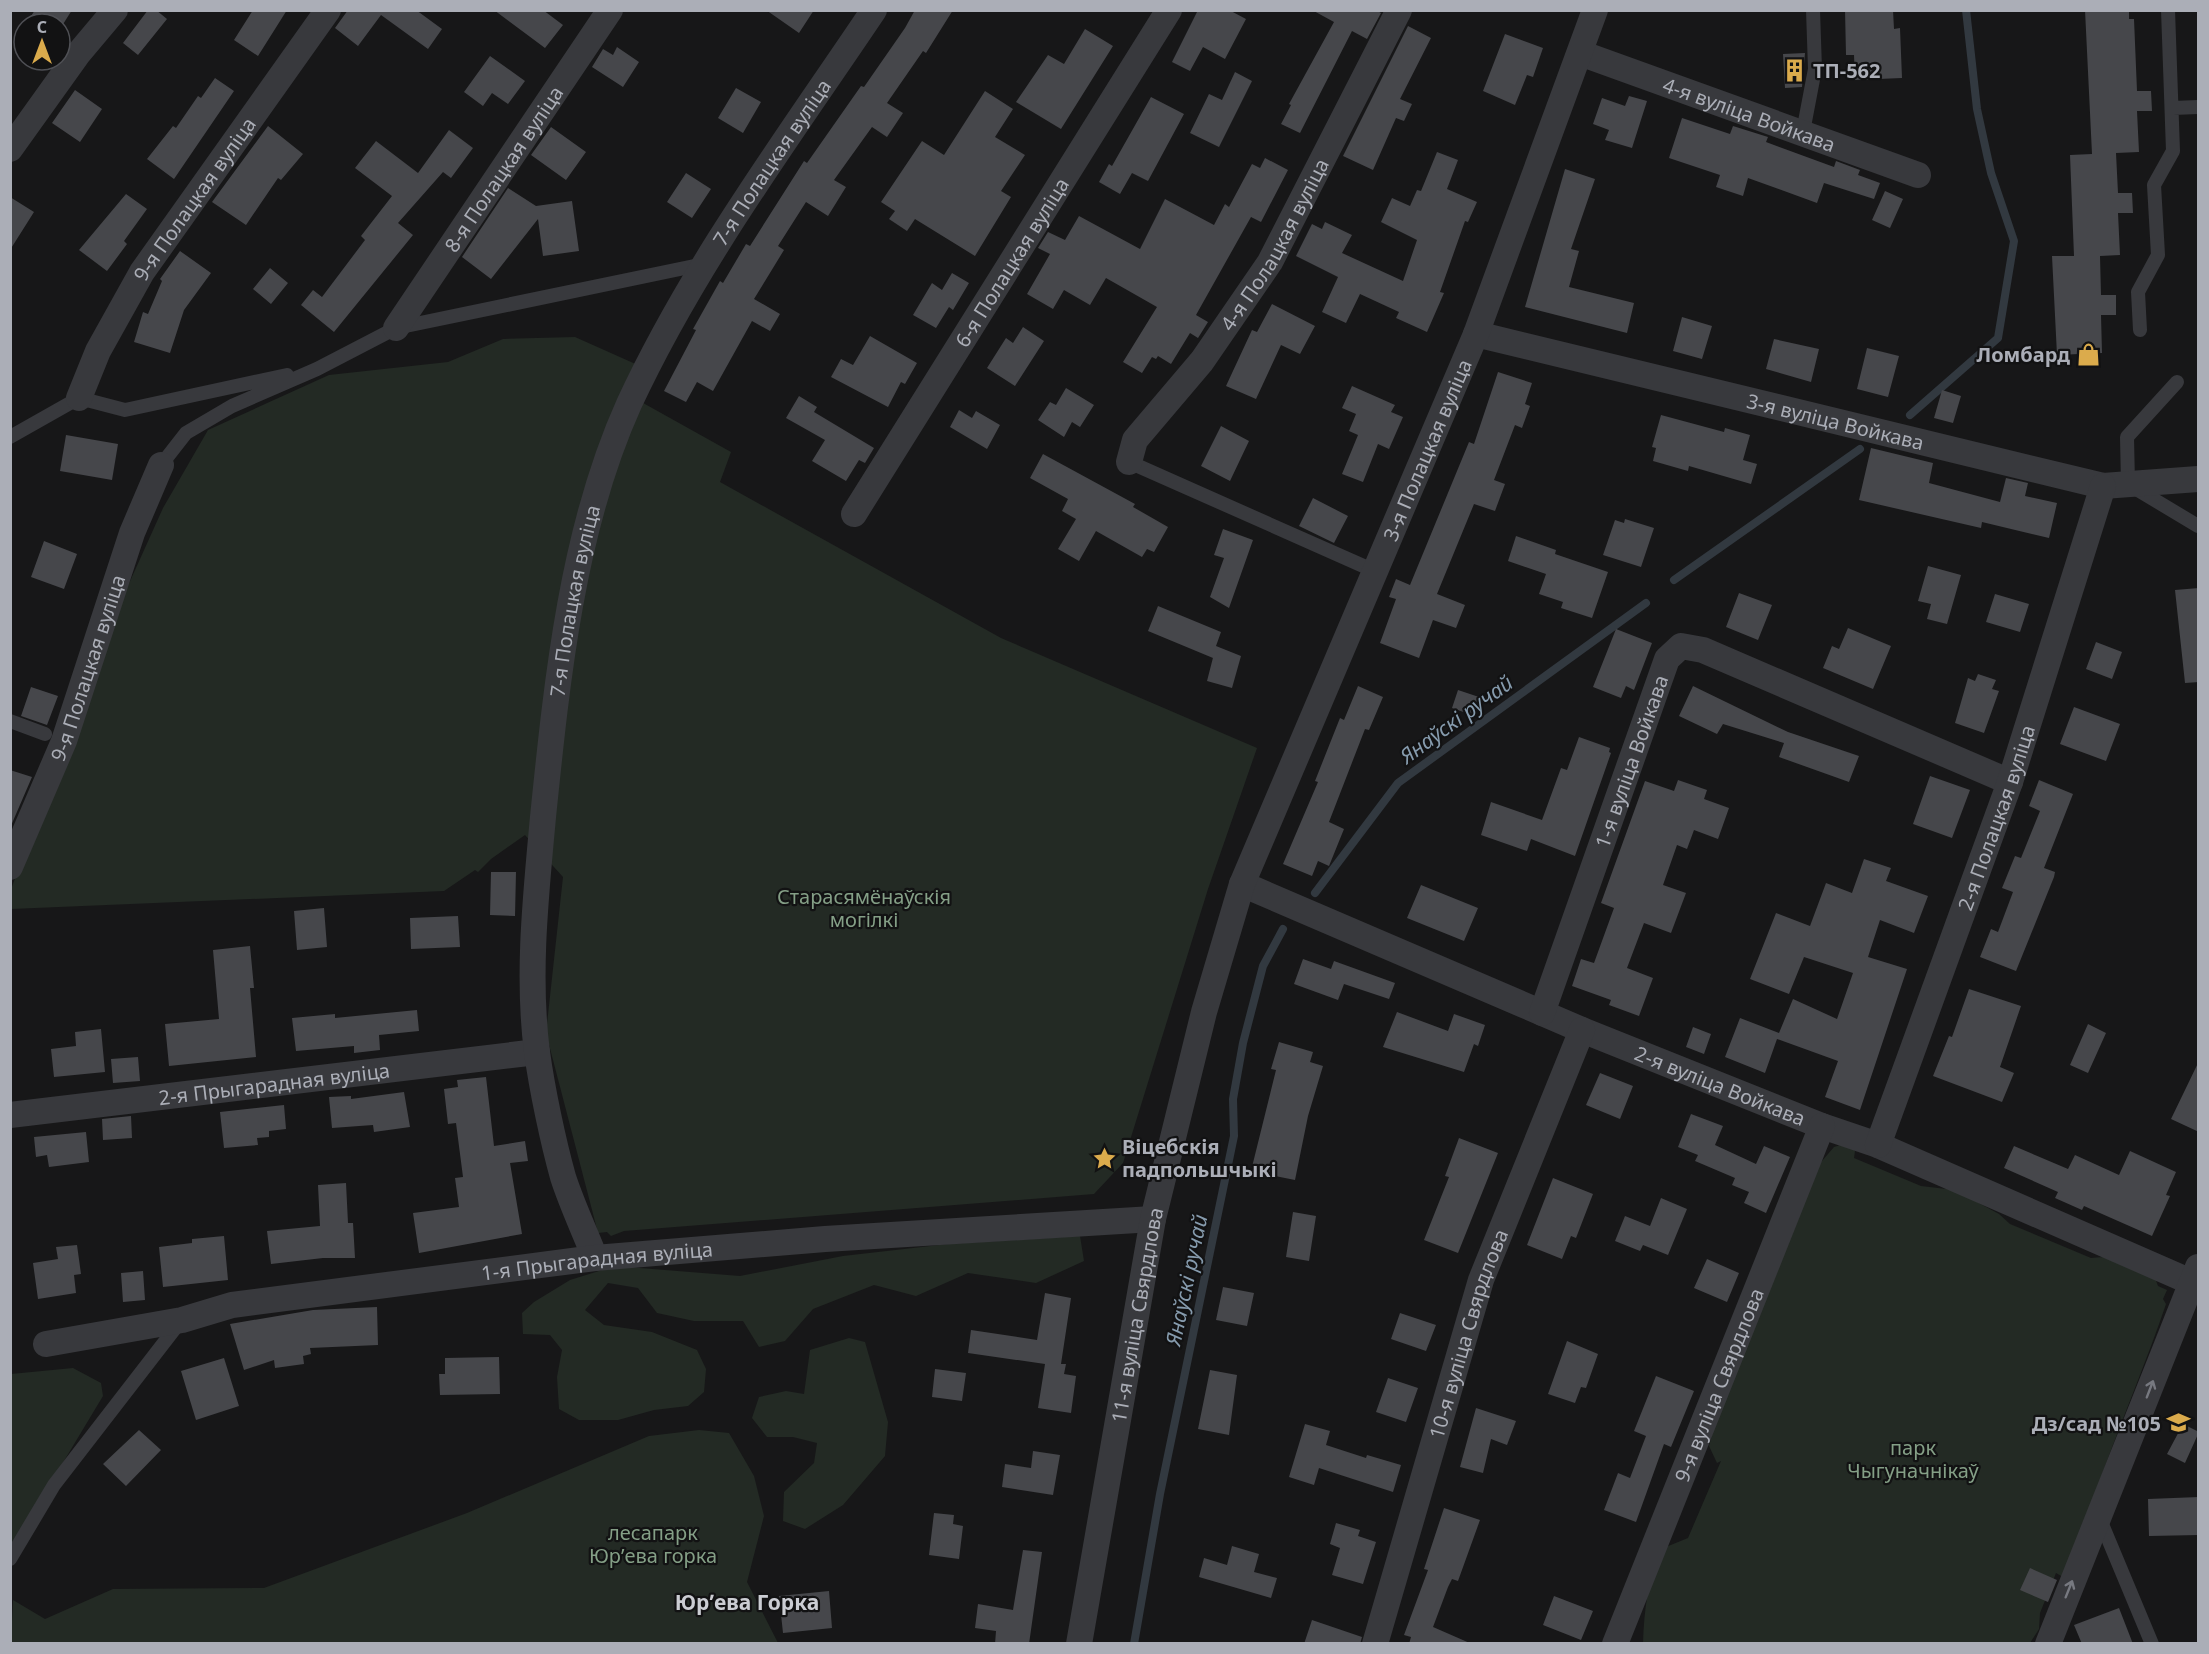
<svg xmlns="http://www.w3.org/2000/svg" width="2209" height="1654" font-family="'Noto Sans',sans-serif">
<rect width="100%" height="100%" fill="#171718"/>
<path fill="#232a24" d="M575,337L640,366L627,394L731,452L720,482L1001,638L1257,748L1208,889L1123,1163L1094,1194L624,1231L611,1236L607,1232L598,1233L546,1033L563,877L525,835L491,859L478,872L475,870L444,891L11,909L10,892L104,639L163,508L208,430L329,375L448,362L503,339Z
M1847,1143L1855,1151L1854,1158L1921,1186L1955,1190L1999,1214L2010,1224L2091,1258L2103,1257L2155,1278L2158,1286L2167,1290L2163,1299L2166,1304C2147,1360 2124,1414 2104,1469C2090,1505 2082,1543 2063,1577L2056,1573L2040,1613L2039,1629L2030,1643L1643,1644C1644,1609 1648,1581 1661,1549L1688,1538L1721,1461L1717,1463L1709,1446L1729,1374L1810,1175L1834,1147Z
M1080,1236L1084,1261L1036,1283L968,1273L916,1296L874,1285L813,1309L785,1341L759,1347L743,1321H694L657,1313L638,1288L608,1283L585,1310L604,1325L652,1332L697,1350L706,1369L704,1392L688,1406L654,1410L618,1420H579L559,1409L557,1377L562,1350L550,1335L523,1334L522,1313L534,1302L570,1280L615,1266L740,1276L843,1256L948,1244Z
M849,1338L865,1342L888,1422L885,1456L843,1505L805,1529L783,1521L784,1492L814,1463L817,1443L793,1437H767L752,1418L759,1397L786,1391L804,1394L810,1350Z
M73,1368L101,1383L103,1396L11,1549V1374Z
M699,1430L729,1433L754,1476L764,1516L747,1582L778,1643H11L13,1600L45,1619L113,1589L264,1588L467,1513L649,1436Z"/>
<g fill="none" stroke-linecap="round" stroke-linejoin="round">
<path stroke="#323940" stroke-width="8" d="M1910,415L1998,338L2014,241L1991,173L1977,109L1966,10
M1674,580L1860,449
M1315,893L1398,783L1646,603
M1134,1644L1160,1494L1234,1136L1233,1099L1243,1043L1263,966L1283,929"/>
</g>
<path fill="#46474b" d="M35,10H72L60,29V24H26Z
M148,10H156L167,19L138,55L123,43Z
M253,10H287L258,56L234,40Z
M348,10H416L442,29L428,49L381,15L358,46L335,28Z
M494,10H543L563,25L545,48Z
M766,10H814L799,33Z
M915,10H953L926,53L923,51L887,103L903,113L887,137L872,127L834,180L846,187L828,216L806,202L778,246L784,250L754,299L780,314L770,331L752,321L713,391L697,382L686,402L664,391L696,330L693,329L720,281L723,283L746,244L750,246L804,161L807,163L861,86L864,87L905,28Z
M1198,10H1229L1246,19L1225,59L1203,47L1190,71L1172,62Z
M1312,10H1376L1381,13L1367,39L1352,31L1300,133L1281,124L1291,105L1289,104L1334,22Z
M1845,10H1893L1894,29L1900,28L1902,78L1855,80L1854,55H1846Z
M2085,10H2129V19H2134L2137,91H2151L2152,111H2137L2139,152L2116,153L2118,193H2132L2133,213H2118L2120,255L2100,256L2101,295H2116V315H2101L2102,353L2057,355L2052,256H2074L2070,155L2092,154Z
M1408,26L1431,38L1400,99L1412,104L1404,121L1396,118L1373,170L1343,156Z
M1085,29L1113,46L1061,129L1016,102L1048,55L1064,64Z
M1505,34L1543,48L1533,77L1527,75L1515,105L1483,91Z
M617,47L639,62L623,87L592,67L603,49L613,55Z
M1805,53L1802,87L1785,88L1783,54Z
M490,56L525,81L508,104L492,93L483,106L464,92Z
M1235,72L1252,81L1219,147L1190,133L1209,94L1222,100Z
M215,78L234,91L174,179L147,159L173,126L176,128L198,96L201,98Z
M736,88L761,102L743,133L718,118Z
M75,90L102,109L80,142L52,123Z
M985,91L1013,109L995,137L1025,155L1001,191L1011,197L975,256L915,219L907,231L889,219L895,211L881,202L922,141L944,155Z
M1629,96L1647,101L1632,148L1605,140L1609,130L1593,124L1602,98L1625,106Z
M1151,97L1184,114L1148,181L1132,173L1120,194L1099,182L1109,164L1112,166Z
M1682,118L1730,134L1733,126L1768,137L1766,142L1834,167L1836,161L1860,170L1858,175L1880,183L1874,199L1824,183L1817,203L1748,178L1743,196L1716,187L1720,175L1669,158Z
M268,126L303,154L281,180L278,178L246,225L212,202Z
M551,127L586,152L566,180L531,155Z
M449,130L473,148L451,178L443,172L398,223L413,235L334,332L301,305L313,290L322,297L365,240L361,236L392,196L355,168L376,141L418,173Z
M1437,152L1458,160L1447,189L1477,202L1468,222L1465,221L1440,292L1444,293L1427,332L1396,318L1399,312L1360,294L1346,323L1322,312L1338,277L1296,256L1312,224L1322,229L1325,222L1352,235L1342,253L1403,281L1417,240L1381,222L1392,198L1410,206L1417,190L1421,191Z
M1265,158L1288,170L1261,222L1251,217L1196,315L1208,322L1198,338L1190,333L1171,364L1158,356L1156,359L1152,357L1142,373L1123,362L1157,307L1106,278L1090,305L1064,290L1053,309L1027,294L1050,254L1038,248L1048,232L1065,240L1079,216L1140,249L1165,199L1214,225L1225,204L1229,207L1252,164L1260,168Z
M1565,169L1595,179L1571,249L1579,251L1569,287L1634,303L1627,333L1525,307Z
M686,173L711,189L692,218L667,202Z
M508,188L536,206L572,201L579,251L543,256L538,219L491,279L462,257Z
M1885,191L1903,199L1890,228L1872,220Z
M126,194L147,209L124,241L127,244L107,271L79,250Z
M10,197L34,212L10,250Z
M180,251L211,273L184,310L170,353L134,342L143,312L148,314L162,281L160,279Z
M270,268L288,283L271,304L253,289Z
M952,273L969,283L953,310L949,307L936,328L913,315L932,283L942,290Z
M1272,304L1315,326L1300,354L1281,345L1256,399L1226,386L1252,330L1257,332Z
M1682,317L1712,326L1702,359L1673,351Z
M1023,327L1044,341L1015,386L987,368L1006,338L1013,343Z
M870,336L917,363L905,384L901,382L888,407L831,377L841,359L853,365Z
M1774,339L1819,349L1811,382L1766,369Z
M1867,348L1899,356L1888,397L1857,389Z
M1498,372L1532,383L1525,404L1530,406L1522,428L1515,425L1494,480L1505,484L1495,511L1474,504L1437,594L1465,605L1456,628L1433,620L1419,658L1380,643L1396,599L1389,597L1396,579L1410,585L1469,442L1474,444Z
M1352,386L1395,405L1391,412L1403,417L1389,449L1378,444L1363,482L1342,474L1358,435L1349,431L1356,414L1342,408Z
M1066,388L1094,405L1080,427L1072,422L1064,437L1038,420L1050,402L1056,405Z
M1942,390L1961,396L1953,423L1934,418Z
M799,396L817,407L814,412L874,448L865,463L859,460L846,481L812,461L825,440L786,418Z
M959,410L972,418L976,411L1000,425L987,449L950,427Z
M1661,415L1724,432L1725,428L1750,435L1743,460L1757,464L1751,484L1689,466L1688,471L1653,461L1656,448L1652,447Z
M1221,426L1249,441L1230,481L1201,466Z
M66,435L118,444L112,480L60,471Z
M1871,448L1933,463L1929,483L2000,502L2006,478L2028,483L2025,496L2057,503L2049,538L1982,522L1981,528L1859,500Z
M1043,454L1135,504L1133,507L1168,527L1154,552L1147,549L1142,557L1096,531L1079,561L1058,549L1076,519L1062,511L1068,499L1030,478Z
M1313,498L1348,516L1334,543L1299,526Z
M1625,519L1654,528L1641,567L1603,555L1615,520L1624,523Z
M1223,529L1253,540L1229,608L1210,597L1224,558L1214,555Z
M1516,536L1556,550L1555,554L1608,572L1592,618L1561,608L1563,602L1539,594L1546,574L1508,561Z
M44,541L77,554L64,589L31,577Z
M1928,566L1961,575L1947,624L1927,619L1931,604L1918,601Z
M2199,588V682L2185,683L2175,590Z
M1739,593L1772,605L1758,640L1726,627Z
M1995,594L2029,604L2020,632L1986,622Z
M1158,606L1221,632L1216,646L1241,656L1232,688L1207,681L1216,646L1213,658L1148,631Z
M1848,628L1891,646L1873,689L1823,668L1832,646L1839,649Z
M1616,629L1652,643L1634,690L1626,686L1621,698L1593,687Z
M2096,642L2122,652L2112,679L2086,669Z
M1978,674L1996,680L1992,689L1999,691L1984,733L1955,723L1968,678L1975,681Z
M1358,686L1383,697L1369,730L1365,729L1329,822L1344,829L1329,866L1318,861L1312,876L1283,864L1318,782L1315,781L1340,718L1344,720Z
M1693,686L1788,732L1859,756L1849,782L1779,757L1784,743L1723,724L1717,734L1679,716Z
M31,687L58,696L47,725L21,716Z
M1458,690L1479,697L1472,715L1452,708Z
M2074,707L2120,724L2106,761L2060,744Z
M1579,737L1610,748L1609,752L1611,753L1575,856L1531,839L1527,851L1481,835L1491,802L1542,820L1561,768L1567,770Z
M10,770L32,777L10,828Z
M1930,776L1970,790L1952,838L1913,824Z
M1678,780L1707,790L1704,799L1729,808L1718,839L1694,830L1687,849L1677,845L1663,885L1686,893L1671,933L1644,923L1627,968L1653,978L1639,1016L1609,1005L1611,1000L1572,986L1581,959L1594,963L1614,908L1601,903L1645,781L1674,791Z
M2039,780L2073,794L2044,868L2055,872L2054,877L2016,971L1980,957L1991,929L1998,932L2013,892L2002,888L2015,856L2021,858L2040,811L2029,806Z
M1864,859L1891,868L1886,881L1928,896L1914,933L1880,920L1868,957L1907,969L1860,1110L1825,1097L1838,1061L1777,1039L1765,1073L1725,1057L1740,1018L1779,1033L1793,999L1837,1019L1853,973L1804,957L1789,994L1750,979L1776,913L1810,926L1826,883L1852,893Z
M491,872H516L515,916L490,915Z
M1421,885L1478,908L1464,941L1407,918Z
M324,908L327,947L297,950L294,911Z
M458,916L460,947L411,949L410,918Z
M250,946L254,988H250L256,1057L169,1066L165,1024L219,1019L213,950Z
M1303,959L1331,969L1334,961L1395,983L1389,999L1344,984L1338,1000L1294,984Z
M1969,989L2021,1006L2000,1067L2014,1073L2002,1102L1933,1076L1949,1036L1952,1037Z
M417,1010L419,1031L379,1035L380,1050L354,1053V1046L296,1051L292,1018L335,1014V1018Z
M1397,1012L1448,1031L1454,1014L1485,1025L1478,1046L1474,1044L1464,1072L1383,1047Z
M2088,1024L2106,1033L2088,1073L2070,1065Z
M1693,1027L1711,1034L1704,1054L1686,1047Z
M101,1029L105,1072L54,1077L51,1049L76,1046L75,1032Z
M1279,1042L1313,1052L1310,1062L1323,1066L1308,1116L1295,1180L1251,1171L1276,1070L1271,1069Z
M138,1057L140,1081L113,1083L111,1059Z
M2199,1061V1132L2171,1119Z
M1600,1073L1633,1086L1620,1119L1586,1105Z
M486,1077L494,1146L525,1141L528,1161L510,1163L522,1234L419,1253L413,1213L459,1207L455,1178L463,1177L456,1123L448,1124L444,1089L458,1087L457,1080Z
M404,1092L410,1127L374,1132L373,1125L332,1128L329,1097L351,1096V1099Z
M284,1105L286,1129L269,1131V1137L257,1138L258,1145L224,1148L220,1112Z
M1691,1114L1723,1126L1715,1145L1756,1164L1764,1146L1790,1157L1766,1213L1744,1203L1749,1192L1732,1185L1735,1178L1695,1161L1698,1155L1678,1147Z
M131,1116L132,1138L103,1140L102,1119Z
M86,1132L89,1162L49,1167L47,1155L36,1157L34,1137Z
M1459,1138L1498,1153L1458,1253L1424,1240L1449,1177L1445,1176Z
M2014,1146L2068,1169L2075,1155L2119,1175L2130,1151L2176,1172L2166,1195L2170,1196L2152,1236L2084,1206L2082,1210L2055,1198L2058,1192L2004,1168Z
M1553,1178L1593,1194L1576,1238L1571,1236L1562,1259L1527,1245Z
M346,1183L348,1223H353L355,1258H323L271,1264L267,1231L320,1226L318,1185Z
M1661,1198L1687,1209L1668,1255L1643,1245L1640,1251L1615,1241L1625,1216L1650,1226Z
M1293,1212L1316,1216L1309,1261L1286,1257Z
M224,1236L228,1280L163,1287L159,1247L192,1243V1239Z
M77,1245L81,1274L74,1275L76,1293L38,1299L33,1263L58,1259L56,1247Z
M1707,1259L1739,1273L1727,1302L1694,1288Z
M143,1271L145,1300L123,1302L121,1273Z
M1223,1287L1254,1293L1247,1326L1216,1320Z
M1045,1293L1071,1298L1061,1364H1066L1064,1374L1076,1376L1071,1413L1038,1408L1045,1364L968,1353L971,1330L1037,1340Z
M377,1307L378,1345L310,1348L311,1354L303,1356L304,1364L275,1368L274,1360L244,1370L230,1324L313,1310Z
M1400,1313L1436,1325L1426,1351L1391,1339Z
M1567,1341L1598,1354L1586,1388L1581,1387L1575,1403L1548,1394Z
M499,1357L500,1394L440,1395L439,1374H445V1358Z
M224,1358L239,1406L196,1420L181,1371Z
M935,1369L966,1373L962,1401L932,1397Z
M1210,1370L1237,1375L1229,1435L1198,1429Z
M1656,1376L1694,1391L1671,1447L1664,1444L1636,1522L1604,1510L1618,1473L1630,1478L1646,1436L1634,1431Z
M1388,1378L1418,1388L1406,1422L1376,1412Z
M1476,1408L1516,1421L1507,1445L1491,1439L1483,1473L1460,1467Z
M1305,1424L1330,1431L1326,1445L1366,1458L1367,1455L1401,1465L1393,1492L1319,1468L1314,1485L1289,1477Z
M2183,1424L2199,1432L2185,1463L2167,1454Z
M139,1430L161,1450L126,1486L103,1464Z
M1033,1451L1060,1455L1053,1495L1002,1487L1005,1464L1031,1468Z
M2199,1497V1535L2149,1536L2148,1499Z
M1444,1508L1480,1520L1458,1581L1452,1579L1448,1587L1433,1627L1472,1644H1409L1411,1637L1404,1635L1428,1570L1424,1569Z
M934,1513L954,1515L953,1524L963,1526L959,1559L929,1555Z
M1336,1523L1360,1530L1358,1536L1376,1542L1363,1584L1332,1575L1340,1548L1330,1544Z
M1232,1546L1259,1554L1254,1572L1277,1578L1271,1598L1199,1577L1204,1558L1227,1565Z
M1023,1550L1042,1552L1029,1644H995L996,1631L975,1628L978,1604L1013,1610Z
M2030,1568L2057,1580L2048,1602L2020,1590Z
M829,1591L832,1628L783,1633L779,1596Z
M1554,1596L1593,1611L1581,1640L1543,1625Z
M2119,1608L2133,1644H2082L2074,1625Z
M1312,1620L1362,1637L1360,1644H1304Z"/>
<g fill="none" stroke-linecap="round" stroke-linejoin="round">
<path stroke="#38393d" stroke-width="14" d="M2173,108L2198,107
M1803,132L1815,69L1813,10
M2140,330L2138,292L2158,255L2154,185L2173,151L2168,10
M2177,382L2127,437L2128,484L2198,526
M10,437L79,398L125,410L287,375
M1129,462L1377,572
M161,465L186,433L232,406L317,369L396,328L704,264
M10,721L45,734
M2099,1517L2152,1644
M10,1559L54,1485L180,1322"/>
<g stroke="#38393d" stroke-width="26">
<path id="s1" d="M1580,53L1918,175"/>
<path d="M10,149L78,54L115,10"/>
<path id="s2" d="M396,328L610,10"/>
<path id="s3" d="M1476,334L2103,486L2198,479"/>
<path id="s4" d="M79,398L98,351L142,272L328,10"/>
<path id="s5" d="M1129,462L1135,440L1202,361L1270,262L1399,10"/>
<path id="s6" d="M854,514L1169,10"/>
<path id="s7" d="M10,867L64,741L132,533L161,465"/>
<path id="s8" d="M1242,884L1582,1030L1822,1126L1878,1145L2198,1285"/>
<path id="s9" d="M1542,1013L1667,659L1681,646L1703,650L2010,782"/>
<path id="s10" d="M10,1115L537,1052"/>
<path id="s11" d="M1878,1145L2010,782L2103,486"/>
<path id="s12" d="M595,1258C585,1232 572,1205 563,1177C553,1141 542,1089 537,1052C527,975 536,894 543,817C557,680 572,530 629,404C694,264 788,138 874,10"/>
<path id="s13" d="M46,1344L182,1320L232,1305L595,1258L825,1239L1153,1219"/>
<path id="s14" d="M1079,1644L1153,1219L1204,1012L1242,884L1476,334L1595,10"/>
<path id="s15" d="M1375,1644L1481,1280L1582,1030"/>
<path id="s16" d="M1615,1644L1822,1126"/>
<path d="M2048,1644L2198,1267"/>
</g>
</g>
<defs><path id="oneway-shaft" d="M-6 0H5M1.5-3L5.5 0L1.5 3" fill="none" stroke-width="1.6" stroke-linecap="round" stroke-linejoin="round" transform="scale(1.5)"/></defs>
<g stroke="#777980">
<use href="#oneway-shaft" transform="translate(2150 1389) rotate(-69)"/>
<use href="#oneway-shaft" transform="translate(2069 1589) rotate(-68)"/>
</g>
<defs>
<symbol id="building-bare" viewBox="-9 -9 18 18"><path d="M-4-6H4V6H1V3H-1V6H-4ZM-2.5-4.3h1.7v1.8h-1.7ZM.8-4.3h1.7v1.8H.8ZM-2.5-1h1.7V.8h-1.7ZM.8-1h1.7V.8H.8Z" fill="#dbab4c" stroke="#121213" stroke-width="2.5" paint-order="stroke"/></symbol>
<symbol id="shop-bare" viewBox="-9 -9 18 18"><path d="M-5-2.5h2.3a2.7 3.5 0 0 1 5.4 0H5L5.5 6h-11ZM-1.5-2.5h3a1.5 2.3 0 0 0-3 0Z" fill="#dbab4c" stroke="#121213" stroke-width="2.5" paint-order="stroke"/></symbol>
<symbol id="sight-bare" viewBox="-9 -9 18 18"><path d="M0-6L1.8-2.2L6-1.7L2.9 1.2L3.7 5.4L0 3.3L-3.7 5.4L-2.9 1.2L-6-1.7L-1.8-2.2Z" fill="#dbab4c" stroke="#121213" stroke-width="2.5" paint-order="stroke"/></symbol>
<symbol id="school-bare" viewBox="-9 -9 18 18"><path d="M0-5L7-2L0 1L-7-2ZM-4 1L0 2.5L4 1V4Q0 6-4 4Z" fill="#dbab4c" stroke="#121213" stroke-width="2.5" paint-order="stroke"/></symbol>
</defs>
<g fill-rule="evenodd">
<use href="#building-bare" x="1778" y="54" width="33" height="33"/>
<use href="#shop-bare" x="2072" y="338" width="33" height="33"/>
<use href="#sight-bare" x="1088" y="1142" width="33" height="33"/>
<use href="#school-bare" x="2162" y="1406" width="33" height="33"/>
</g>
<g text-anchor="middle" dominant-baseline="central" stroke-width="4.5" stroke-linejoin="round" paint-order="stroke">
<g font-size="20" font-weight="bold" fill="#abaeb7" stroke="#121213" text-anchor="start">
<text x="1813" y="70">ТП-562</text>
<text x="2070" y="354" text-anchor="end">Ломбард</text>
<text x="1122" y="1146">Віцебскія<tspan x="1122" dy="23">падпольшчыкі</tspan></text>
<text x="2161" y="1423" text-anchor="end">Дз/сад №105</text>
</g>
<g font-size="20" fill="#abaeb7" stroke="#121213">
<text stroke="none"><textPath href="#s1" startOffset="180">4-я вуліца Войкава</textPath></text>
<text stroke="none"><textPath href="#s12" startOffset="1155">7-я Полацкая вуліца</textPath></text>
<text stroke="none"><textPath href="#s2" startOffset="192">8-я Полацкая вуліца</textPath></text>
<text stroke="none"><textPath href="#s4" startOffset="231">9-я Полацкая вуліца</textPath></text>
<text stroke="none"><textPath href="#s5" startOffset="264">4-я Полацкая вуліца</textPath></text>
<text stroke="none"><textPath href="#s6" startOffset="297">6-я Полацкая вуліца</textPath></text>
<text stroke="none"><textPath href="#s3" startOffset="370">3-я вуліца Войкава</textPath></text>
<text stroke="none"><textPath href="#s14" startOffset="1250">3-я Полацкая вуліца</textPath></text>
<text stroke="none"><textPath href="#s12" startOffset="669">7-я Полацкая вуліца</textPath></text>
<text stroke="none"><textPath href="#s7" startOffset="214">9-я Полацкая вуліца</textPath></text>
<text stroke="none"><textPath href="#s9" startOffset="267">1-я вуліца Войкава</textPath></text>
<text stroke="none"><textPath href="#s11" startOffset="348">2-я Полацкая вуліца</textPath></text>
<text stroke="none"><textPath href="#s10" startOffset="266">2-я Прыгарадная вуліца</textPath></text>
<text stroke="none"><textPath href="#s8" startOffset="519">2-я вуліца Войкава</textPath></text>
<text stroke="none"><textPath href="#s13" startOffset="558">1-я Прыгарадная вуліца</textPath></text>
<text stroke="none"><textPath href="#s14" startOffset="334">11-я вуліца Свярдлова</textPath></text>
<text stroke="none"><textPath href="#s15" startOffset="324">10-я вуліца Свярдлова</textPath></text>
<text stroke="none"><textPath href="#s16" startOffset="279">9-я вуліца Свярдлова</textPath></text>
</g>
<g font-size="20" fill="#849f86" stroke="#121213">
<text x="864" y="896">Старасямёнаўскія<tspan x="864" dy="23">могілкі</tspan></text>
<text x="1913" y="1447">парк<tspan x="1913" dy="23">Чыгуначнікаў</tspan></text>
<text x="653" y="1532">лесапарк<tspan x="653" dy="23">Юрʼева горка</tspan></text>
</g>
<g font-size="21" font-style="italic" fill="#869bad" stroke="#121213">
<text transform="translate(1456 719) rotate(-36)">Янаўскі ручай</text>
<text transform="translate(1186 1280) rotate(-78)">Янаўскі ручай</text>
</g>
<g font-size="21" font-weight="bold" fill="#cbcdd3" stroke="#121213">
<text x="747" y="1602">Юрʼева Горка</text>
</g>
</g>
<rect width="2209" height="1654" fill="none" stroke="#abaeb7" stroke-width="24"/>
<g transform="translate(42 42)"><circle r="28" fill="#121213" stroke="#4f5055" stroke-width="1.5"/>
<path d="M0-4.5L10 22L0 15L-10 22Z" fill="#dbab4c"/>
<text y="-9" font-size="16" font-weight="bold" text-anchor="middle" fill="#abaeb7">С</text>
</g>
</svg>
